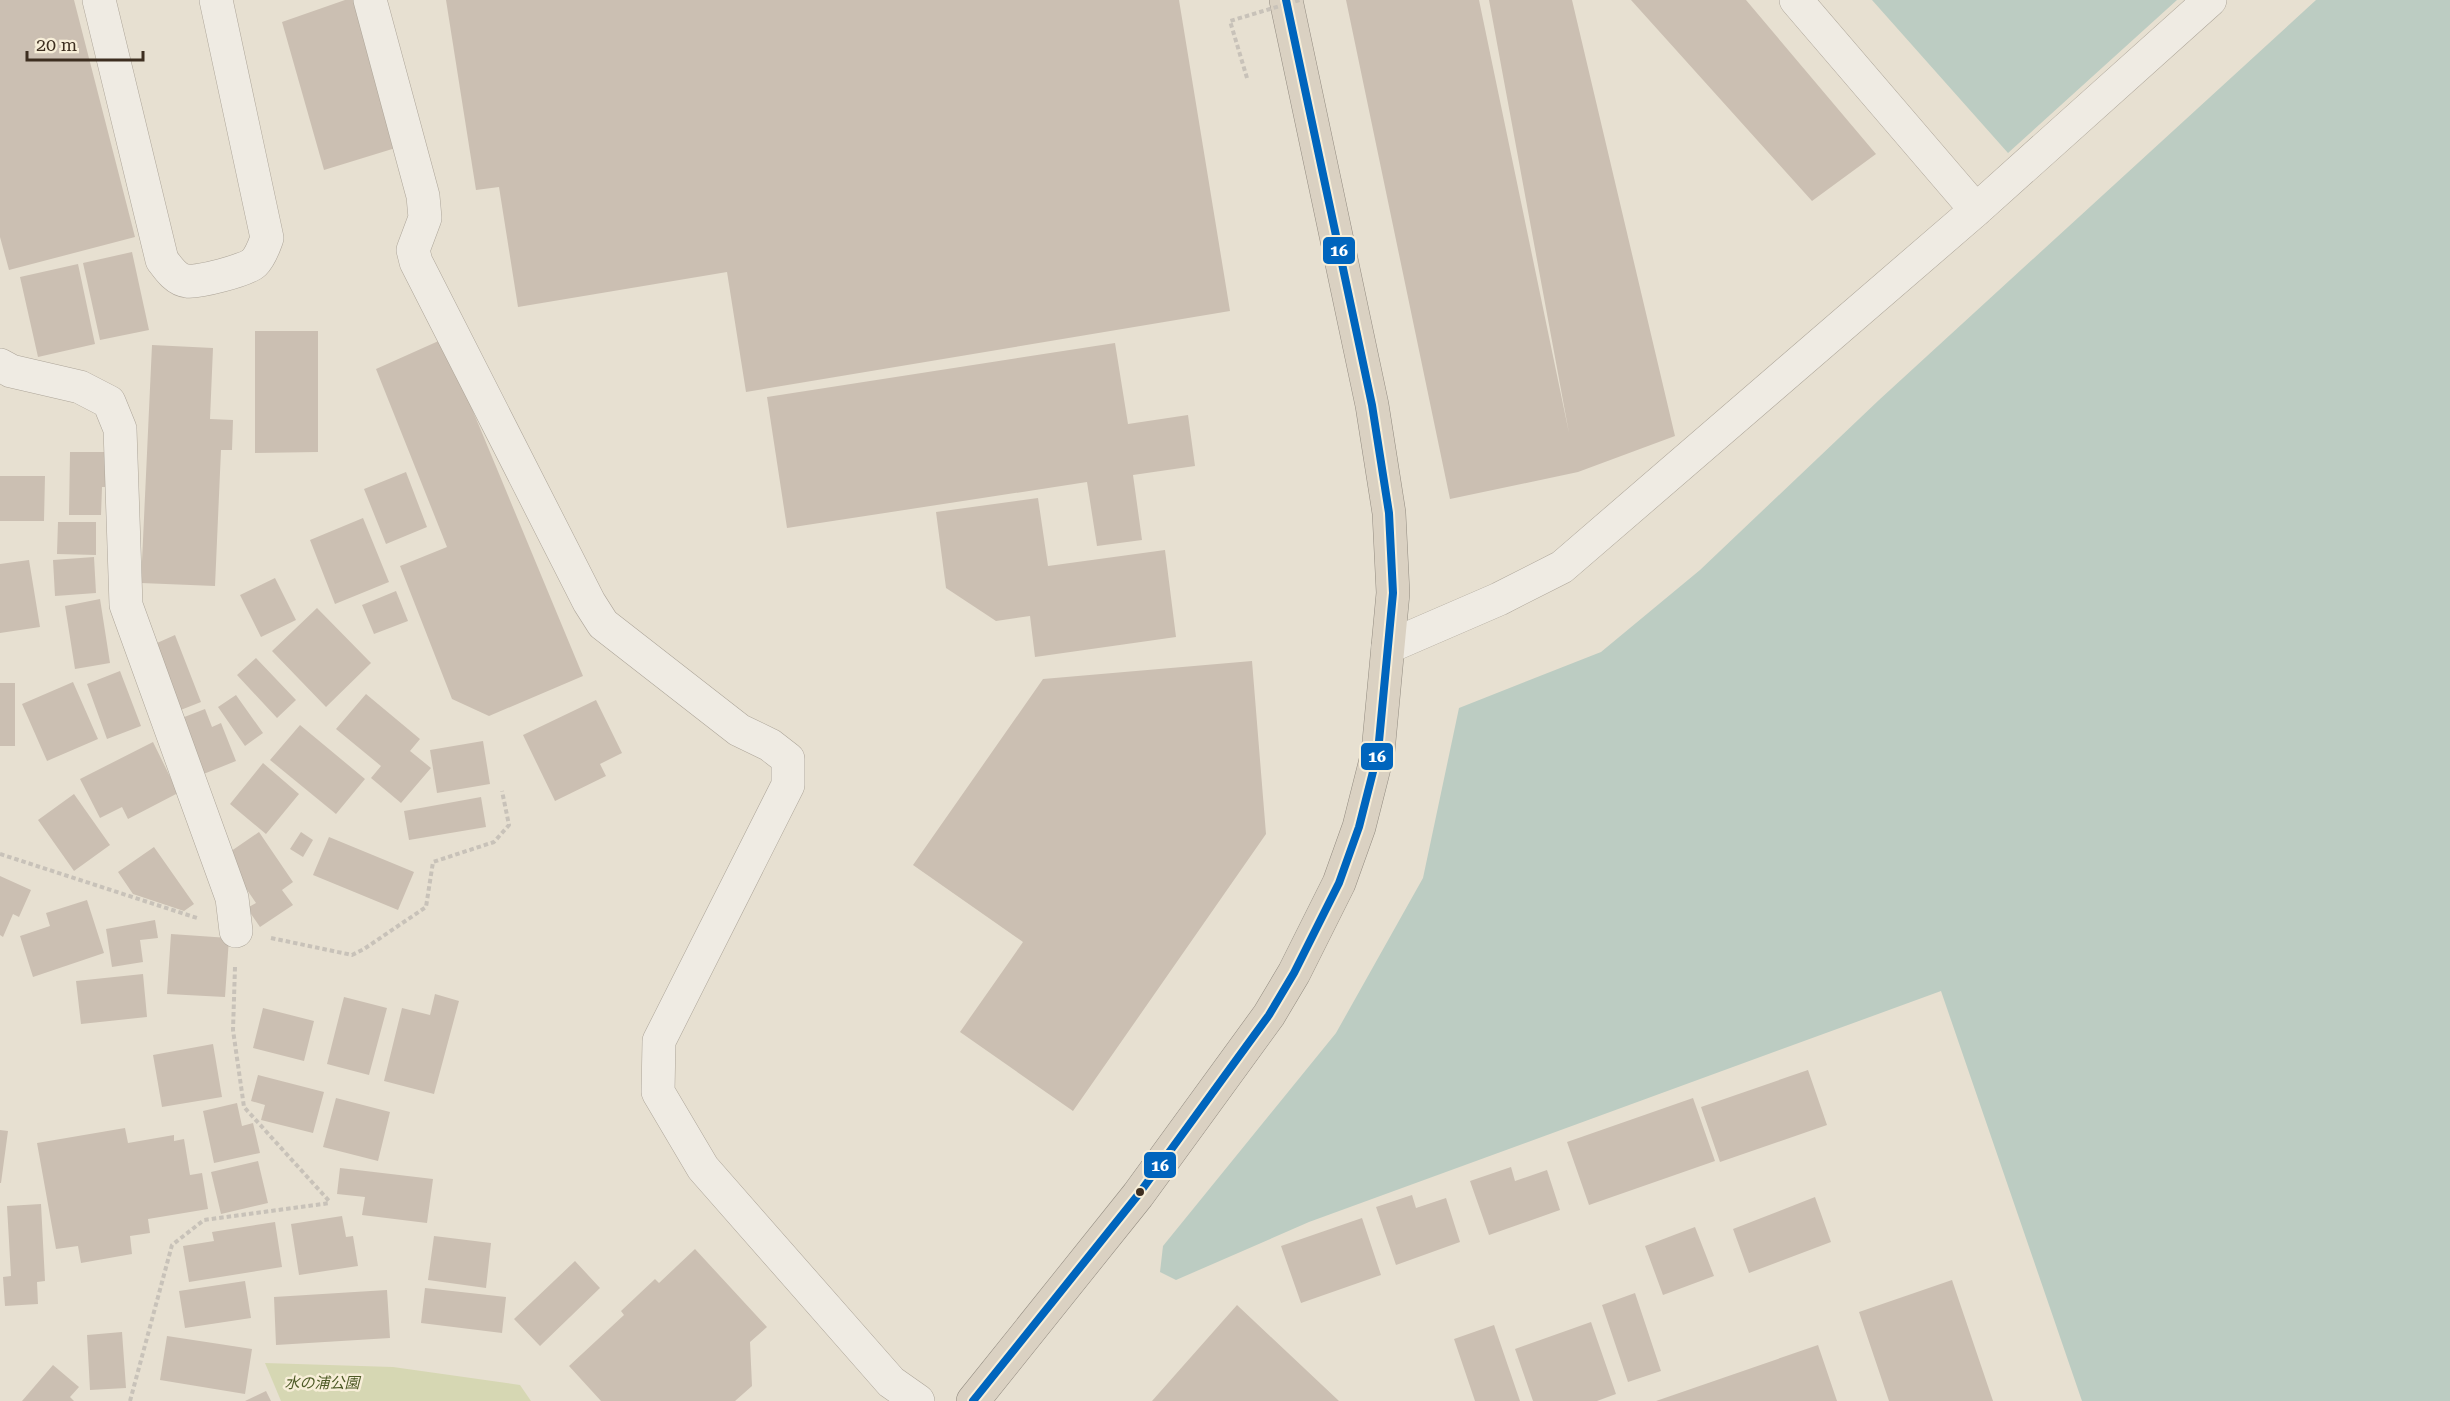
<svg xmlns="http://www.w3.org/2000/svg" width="2450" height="1401" font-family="'Roboto Serif','Noto Sans JP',serif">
<rect width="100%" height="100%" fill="#e7e0d1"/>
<path fill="#d6d7b3" d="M265,1363L393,1367L520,1385L531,1401H281Z"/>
<path fill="#bcccc2" d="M1872,0H2177L2008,153Z
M2316,0H2450V1401H2082L1941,991L1309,1222L1176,1280L1160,1272L1163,1246L1336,1033L1423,878L1459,708L1601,652L1700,570L1879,400Z"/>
<path fill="#cbbfb2" d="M0,0H74L135,237L9,270L0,237Z
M345,0H355L402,146L324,170L282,22Z
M446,0H1179L1230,311L746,392L727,272L518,307L499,187L476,190Z
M1346,0H1479L1569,433L1489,0H1572L1675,436L1578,472L1450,499Z
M1631,0H1746L1876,154L1812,201Z
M132,252L149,330L100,340L83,263Z
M78,264L95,344L38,357L20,277Z
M255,331H318V452L255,453Z
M443,339L583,676L489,716L452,699L400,566L447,547L376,369Z
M1115,343L1128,424L1188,415L1195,466L1133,475L1142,540L1097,546L1087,482L787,528L767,397Z
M152,345L213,348L210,419L233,420L232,450H221L215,586L141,583Z
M70,452H111L110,487H102L101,515H69Z
M406,472L427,527L386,544L364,489Z
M0,476H45L44,521H0Z
M1038,498L1048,566L1165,550L1176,637L1035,657L1030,616L996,621L946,588L936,512Z
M363,518L389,582L335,604L310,540Z
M58,522H96V555L57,554Z
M94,557L96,593L55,596L53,560Z
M29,560L40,627L0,633V564Z
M275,578L296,620L261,637L240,595Z
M396,591L408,621L374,634L362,605Z
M100,599L110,663L75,669L65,606Z
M317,608L371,663L326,707L272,651Z
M175,635L201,702L173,713L148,647Z
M256,658L296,700L277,718L237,675Z
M1252,661L1266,834L1073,1111L960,1032L1023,942L913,865L1043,679Z
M120,671L141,726L107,739L87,684Z
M73,682L98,739L47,761L22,704Z
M0,683H15V746H0Z
M366,694L420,739L410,751L431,768L401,803L371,778L381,766L336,729Z
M236,695L263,733L245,746L218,707Z
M596,700L622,753L600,764L606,776L555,801L523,735Z
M205,709L212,727L221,723L236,761L196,777L174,721Z
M300,725L365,779L336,814L270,760Z
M483,741L490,784L437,793L430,750Z
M153,742L178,793L128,819L122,807L100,818L80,779Z
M263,763L299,794L266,834L230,804Z
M74,794L110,845L74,871L38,820Z
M481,797L486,827L409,840L404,811Z
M259,832L293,882L282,890L293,905L260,927L247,908L256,903L224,856Z
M301,832L313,840L303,857L290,849Z
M329,837L414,872L398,910L313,875Z
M154,847L194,904L184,911L133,894L118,872Z
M0,876L31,890L19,917L13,914L3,937L0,935Z
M87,900L104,953L33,977L20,936L50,926L46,913Z
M155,920L158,938L140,940L143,962L112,967L106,929Z
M171,934L229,938L225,997L167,994Z
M143,974L147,1017L81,1024L76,981Z
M435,994L459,1001L434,1094L384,1081L402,1008L430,1015Z
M344,997L387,1008L369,1075L327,1064Z
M263,1008L314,1021L304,1061L253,1048Z
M213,1044L222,1097L162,1107L153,1055Z
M1808,1070L1827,1125L1720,1162L1701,1107Z
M258,1075L324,1092L313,1133L261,1120L265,1105L251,1101Z
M336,1098L390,1112L378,1161L323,1147Z
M1693,1098L1715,1161L1589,1205L1567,1142Z
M237,1103L242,1126L253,1123L260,1153L214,1163L203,1111Z
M125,1128L128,1143L174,1135V1141L184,1139L190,1175L202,1173L208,1209L148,1219L150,1233L130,1236L132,1254L81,1263L78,1246L56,1249L37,1143Z
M0,1130L8,1131L1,1183H0Z
M258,1161L268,1203L221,1214L211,1172Z
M1511,1167L1515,1181L1547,1170L1560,1210L1489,1235L1470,1181Z
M340,1168L433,1179L427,1223L362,1215L365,1197L337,1194Z
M1412,1195L1416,1208L1446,1198L1460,1242L1396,1265L1376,1207Z
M1815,1197L1831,1242L1749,1273L1733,1229Z
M41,1204L45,1281L37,1282L38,1304L5,1306L3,1277L11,1276L7,1206Z
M342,1216L346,1237L353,1236L358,1266L299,1275L291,1224Z
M1362,1218L1381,1275L1301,1303L1281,1246Z
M275,1222L282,1267L189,1282L183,1246L214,1241L212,1232Z
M1695,1227L1714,1276L1663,1295L1645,1246Z
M434,1236L491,1243L486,1288L428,1280Z
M695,1249L767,1327L750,1342L752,1386L735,1401H601L569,1366L624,1315L621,1311L655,1279L659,1283Z
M575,1261L600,1288L540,1346L514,1319Z
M1952,1280L1993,1401H1889L1859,1312Z
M245,1281L251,1318L185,1328L179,1291Z
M425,1288L506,1297L502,1333L421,1323Z
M387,1290L390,1338L276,1345L274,1297Z
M1635,1293L1661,1371L1628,1382L1602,1305Z
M1237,1305L1339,1401H1152Z
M1591,1322L1616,1394L1597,1401H1533L1515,1349Z
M1494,1325L1520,1401H1475L1454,1339Z
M122,1332L126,1388L90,1390L87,1335Z
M167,1336L252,1349L245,1394L160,1380Z
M1818,1345L1837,1401H1656Z
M53,1365L79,1387L70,1397L74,1401H22Z
M266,1391L271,1401H245Z"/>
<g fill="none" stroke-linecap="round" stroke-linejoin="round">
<defs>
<path id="minor" d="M99,0L162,260C168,268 176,280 187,281C197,283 247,270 254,263C261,256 264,246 267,238L216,0
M370,0L423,196L425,218L413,250L416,262L589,602L603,624L739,730L770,745L788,759V785L659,1041L658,1092L703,1168L891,1382L918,1401
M1796,0L1976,210
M0,365L11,371L80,387L109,402L120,429L126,605L232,898L236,931
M1388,647L1499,599L1562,567L1976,210L2210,0"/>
<path id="highway" d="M973,1401L1138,1195L1269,1015L1294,973L1339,883L1359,827L1378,752L1393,593L1389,513L1372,405L1286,0"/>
</defs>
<use href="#minor" stroke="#ada599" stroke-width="34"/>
<use href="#highway" stroke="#928b80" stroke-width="34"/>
<path stroke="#c8c2b9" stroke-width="4" stroke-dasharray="4.5 3" stroke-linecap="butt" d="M0,854L197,918
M271,938L352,955L364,949L426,907L433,862L494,842L509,825L502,791
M235,967L233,1030L244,1107L330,1202
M130,1401L172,1245L204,1220L330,1203"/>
<use href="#minor" stroke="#efebe3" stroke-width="33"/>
<use href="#highway" stroke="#dad1c2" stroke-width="33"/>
<path stroke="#c8c2b9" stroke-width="4" stroke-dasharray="4.5 3" stroke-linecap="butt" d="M1247,78L1230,21L1300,0"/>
<defs>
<path id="bus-1" d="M973,1401L1138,1195L1269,1015L1294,973L1339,883L1359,827L1378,752L1393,593L1389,513L1372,405L1286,0"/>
</defs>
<use href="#bus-1" stroke="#f7eed8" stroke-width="12"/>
<use href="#bus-1" stroke="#0065bd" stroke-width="8"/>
</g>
<circle fill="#3d2e20" stroke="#f7eed8" stroke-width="2" cx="1140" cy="1192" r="5"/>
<g text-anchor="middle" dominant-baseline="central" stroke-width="5" stroke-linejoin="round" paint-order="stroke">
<g font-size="15" font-style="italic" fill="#4d5a26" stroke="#f7eed8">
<text x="322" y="1383">水の浦公園</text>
</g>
</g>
<g stroke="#f7eed8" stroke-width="2">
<rect x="1322" y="236" width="34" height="29" rx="6" fill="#0065bd"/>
<rect x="1360" y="742" width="34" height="29" rx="6" fill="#0065bd"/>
<rect x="1143" y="1151" width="34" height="28" rx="6" fill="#0065bd"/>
</g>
<g font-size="16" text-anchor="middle" font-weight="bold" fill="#fff">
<text x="1339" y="256">16</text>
<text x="1377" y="762">16</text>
<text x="1160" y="1171">16</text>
</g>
<path d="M27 51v9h116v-9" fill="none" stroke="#3d2e20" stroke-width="3"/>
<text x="36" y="51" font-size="18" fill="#3d2e20" stroke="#f7eed8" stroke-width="4.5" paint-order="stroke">20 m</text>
</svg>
